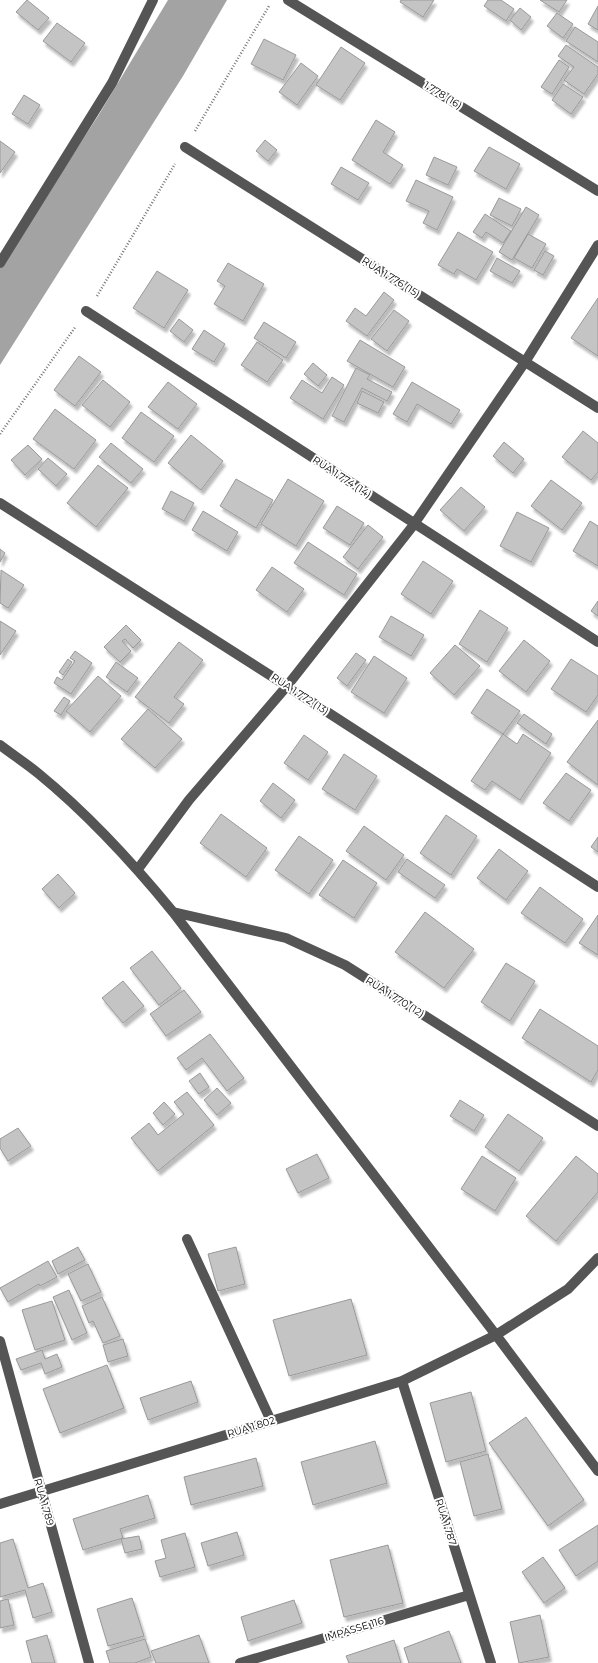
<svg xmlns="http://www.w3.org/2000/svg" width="598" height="1663" font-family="Montserrat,sans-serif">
<defs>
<filter id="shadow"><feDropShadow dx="2.5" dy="4.5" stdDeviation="1" flood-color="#0004"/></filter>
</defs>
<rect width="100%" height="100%" fill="#fff"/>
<path fill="#a3a3a3" d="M168,0H227L183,76L0,365V267L98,116Z"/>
<path fill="#c4c4c4" stroke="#999" filter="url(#shadow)" d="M27,0L49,18L38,30L16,12Z
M401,0H434L423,17L400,2Z
M488,0H501L514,9L506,21L484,6Z
M540,0H567L559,12Z
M598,6V30L588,24Z
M520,8L531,17L521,30L510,20Z
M557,13L573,24L563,38L547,26Z
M57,23L85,43L71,62L43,41Z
M575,27L598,42V62L566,41Z
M264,39L296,55L283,80L251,64Z
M566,45L598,67V74L584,94L564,80L574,67L558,56Z
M341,47L365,63L340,100L316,85Z
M559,60L569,67L552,94L541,87Z
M301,63L318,76L297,105L279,92Z
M563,84L583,97L571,114L552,100Z
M24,95L40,105L28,124L12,114Z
M376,120L395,132L383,152L403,165L390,184L352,160Z
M265,140L277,150L268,161L256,151Z
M0,141L15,152L0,173Z
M489,147L520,164L506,189L474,171Z
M434,157L457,167L448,185L426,175Z
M341,167L369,183L358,200L331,184Z
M416,180L453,197L437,230L423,223L429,211L406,201Z
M499,198L521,209L512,226L490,215Z
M526,207L539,215L512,260L499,252Z
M485,214L511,231L503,243L486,232L482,238L473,232Z
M458,232L493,252L476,280L457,269L454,274L438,265Z
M528,234L546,244L532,268L514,258Z
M545,251L554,256L543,275L534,270Z
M497,258L520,271L512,283L490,271Z
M228,263L264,284L243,321L214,304L225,286L217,281Z
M157,271L188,290L164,328L133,308Z
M384,292L394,300L367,336L346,321L355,308L366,316Z
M598,298V356L571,338Z
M394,310L409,321L387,351L371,339Z
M179,319L193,330L184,342L170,331Z
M264,322L296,342L286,358L254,338Z
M204,330L225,344L214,362L192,349Z
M360,340L405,367L393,387L347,361Z
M257,342L283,360L267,382L241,365Z
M79,356L101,372L75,406L54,390Z
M313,363L327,375L318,386L304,374Z
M356,368L370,375L367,379L392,392L387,401L362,388L344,422L332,416Z
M332,377L344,385L323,419L290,398L302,380L322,393Z
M103,380L130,402L110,427L82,405Z
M168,382L197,404L178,429L148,407Z
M412,382L460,410L451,424L417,404L407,422L393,414Z
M362,391L384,402L378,413L357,403Z
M55,409L96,440L74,469L33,439Z
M141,412L174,436L154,462L122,438Z
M583,431L598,443V472L591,480L562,457Z
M191,435L223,461L201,490L168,463Z
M504,442L524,459L513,473L493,456Z
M111,443L143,469L131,483L99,457Z
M28,445L42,459L25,475L11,460Z
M48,458L67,474L56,486L38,469Z
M98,465L128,488L96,527L67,503Z
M236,479L273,500L256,528L220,506Z
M288,479L324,501L296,546L261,524Z
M551,480L582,503L562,530L531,506Z
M461,487L485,507L464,531L440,510Z
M171,491L194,503L184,521L162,509Z
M337,506L364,523L350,545L323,528Z
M203,511L238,532L227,551L192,530Z
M517,512L549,528L531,562L500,546Z
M590,521L598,526V566L573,551Z
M368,525L383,537L358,569L343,557Z
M308,542L357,574L344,595L294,563Z
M0,549L5,553L0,562Z
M423,561L453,581L431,614L401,594Z
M272,567L304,589L287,612L256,590Z
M1,570L24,585L8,608L0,603Z
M598,601V616L591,611Z
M480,610L508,628L487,662L459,644Z
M391,616L424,635L411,656L379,637Z
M0,621L16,631L0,655Z
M126,625L141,640L133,648L125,639L122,641L131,651L120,662L104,647Z
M524,640L550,661L526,692L499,671Z
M179,642L203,660L174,697L184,704L169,723L135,697Z
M455,645L480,666L454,695L430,673Z
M75,651L92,663L71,694L54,683L57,677L62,680L75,661L70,658Z
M356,653L366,660L347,686L337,678Z
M374,656L407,678L384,713L351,692Z
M68,659L72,662L63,675L59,672Z
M571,659L598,676V695L586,712L551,689Z
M116,662L138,678L127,692L106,677Z
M98,676L121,696L90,732L66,711Z
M487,689L520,711L503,734L471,713Z
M64,697L70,701L61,715L54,711Z
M148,709L182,739L155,768L121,739Z
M524,714L552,734L546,744L517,723Z
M598,720V785L567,762Z
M503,734L517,744L523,734L551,753L520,800L492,781L485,790L471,781Z
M304,735L328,752L308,780L284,763Z
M344,754L377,776L355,810L322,789Z
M566,773L591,790L569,821L543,803Z
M273,783L295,800L281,818L260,801Z
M221,814L267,848L246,877L200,843Z
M446,815L477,836L451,875L420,853Z
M364,826L404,855L386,880L346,851Z
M299,836L333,860L309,894L275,870Z
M598,837V852L591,847Z
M499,849L528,871L506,900L477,878Z
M407,859L445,885L435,898L398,872Z
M343,860L377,883L354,918L319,895Z
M58,874L75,893L59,908L42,889Z
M540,887L583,919L565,943L521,913Z
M425,912L474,949L444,988L395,952Z
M598,915V955L579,943Z
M152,951L181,988L159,1005L130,968Z
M506,963L535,981L510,1021L481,1002Z
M123,981L144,1006L123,1023L102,998Z
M184,990L201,1012L166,1036L150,1014Z
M540,1009L598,1046V1070L591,1082L522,1038Z
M210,1034L244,1078L227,1091L202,1058L186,1070L177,1058Z
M200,1073L209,1087L199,1094L189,1081Z
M217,1088L231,1103L217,1115L204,1100Z
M187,1092L214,1125L158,1171L131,1138L149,1123L158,1135L184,1114L174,1102Z
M460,1100L484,1115L474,1131L450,1116Z
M164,1102L175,1114L163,1125L153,1113Z
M508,1114L543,1138L519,1171L485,1147Z
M18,1128L31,1146L8,1161L0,1148V1139Z
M317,1154L329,1178L298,1193L286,1169Z
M482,1156L516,1178L495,1211L461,1189Z
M576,1156L598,1174V1192L556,1241L526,1216Z
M78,1247L85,1260L58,1274L52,1261Z
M236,1247L245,1284L218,1291L208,1254Z
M48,1261L57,1277L40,1286L39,1284L8,1302L0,1288Z
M88,1264L101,1292L81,1301L68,1274Z
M69,1290L87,1333L72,1340L53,1297Z
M102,1297L120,1336L103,1343L93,1321L89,1323L82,1306Z
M351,1299L367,1355L289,1376L273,1320Z
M52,1301L65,1340L35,1350L22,1310Z
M123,1339L128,1356L108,1362L103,1345Z
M42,1350L45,1359L57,1354L62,1367L45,1374L41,1363L21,1370L16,1359Z
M107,1365L124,1408L60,1433L43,1389Z
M191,1381L198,1402L148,1420L140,1398Z
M471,1392L486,1451L446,1462L430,1403Z
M526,1417L584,1500L548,1526L489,1443Z
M375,1441L387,1483L313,1505L301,1462Z
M488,1454L502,1509L474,1516L460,1462Z
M256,1458L263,1486L191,1505L184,1477Z
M148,1495L155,1518L120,1529L123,1538L83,1550L73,1519Z
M598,1525V1561L576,1576L559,1550Z
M237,1532L244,1555L208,1566L201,1543Z
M185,1533L195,1567L160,1577L155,1561L166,1558L161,1540Z
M139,1536L142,1549L125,1553L121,1539Z
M13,1539L28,1588L43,1583L52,1612L33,1618L25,1590L0,1597V1543Z
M388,1545L403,1603L344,1617L330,1560Z
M543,1557L565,1588L544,1603L522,1572Z
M132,1598L144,1636L108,1646L97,1609Z
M8,1599L14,1625L0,1628V1601Z
M294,1600L302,1623L248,1641L241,1617Z
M540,1615L549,1657L519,1663L510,1622Z
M449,1631L461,1663H409L404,1648Z
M47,1635L55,1663H32L26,1641Z
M199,1635L209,1663H156L151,1651Z
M145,1639L151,1657L135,1663H110L106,1651Z
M394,1640L401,1663H349L346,1656Z"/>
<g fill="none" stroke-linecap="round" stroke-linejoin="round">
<path stroke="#777" stroke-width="2.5" stroke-dasharray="1 2" stroke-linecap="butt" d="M195,131L269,6
M97,296L175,164
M0,434L76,326"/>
<path stroke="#555" stroke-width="10" d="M288,0L598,191
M185,147L598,408
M0,263L112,83L153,0
M86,311L598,642
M0,503L287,686L598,887
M0,745C13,755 27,764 39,774C89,815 133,863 173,912L496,1335L598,1471
M138,869L189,800L287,686L412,527L525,362L598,245
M173,912L286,938L345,965L598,1126
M187,1239L271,1421
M0,1341L89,1663
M402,1381L491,1663
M0,1504L402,1381L496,1335L568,1289L598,1258
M240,1663L469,1595"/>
</g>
<g text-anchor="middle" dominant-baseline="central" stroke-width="4" stroke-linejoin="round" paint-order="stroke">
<g font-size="10" fill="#000" stroke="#fff">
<text transform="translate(443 95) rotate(32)">1.778 (16)</text>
<text transform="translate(391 277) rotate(32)">RUA 1.776 (15)</text>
<text transform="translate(342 477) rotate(33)">RUA 1.774 (14)</text>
<text transform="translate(300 694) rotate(33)">RUA 1.772 (13)</text>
<text transform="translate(395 997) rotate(32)">RUA 1.770 (12)</text>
<text transform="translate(251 1427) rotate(-17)">RUA 1.802</text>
<text transform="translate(44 1502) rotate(74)">RUA 1.789</text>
<text transform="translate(446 1522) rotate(72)">RUA 1.787</text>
<text transform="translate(354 1629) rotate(-17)">IMPASSE 116</text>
</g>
</g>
</svg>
